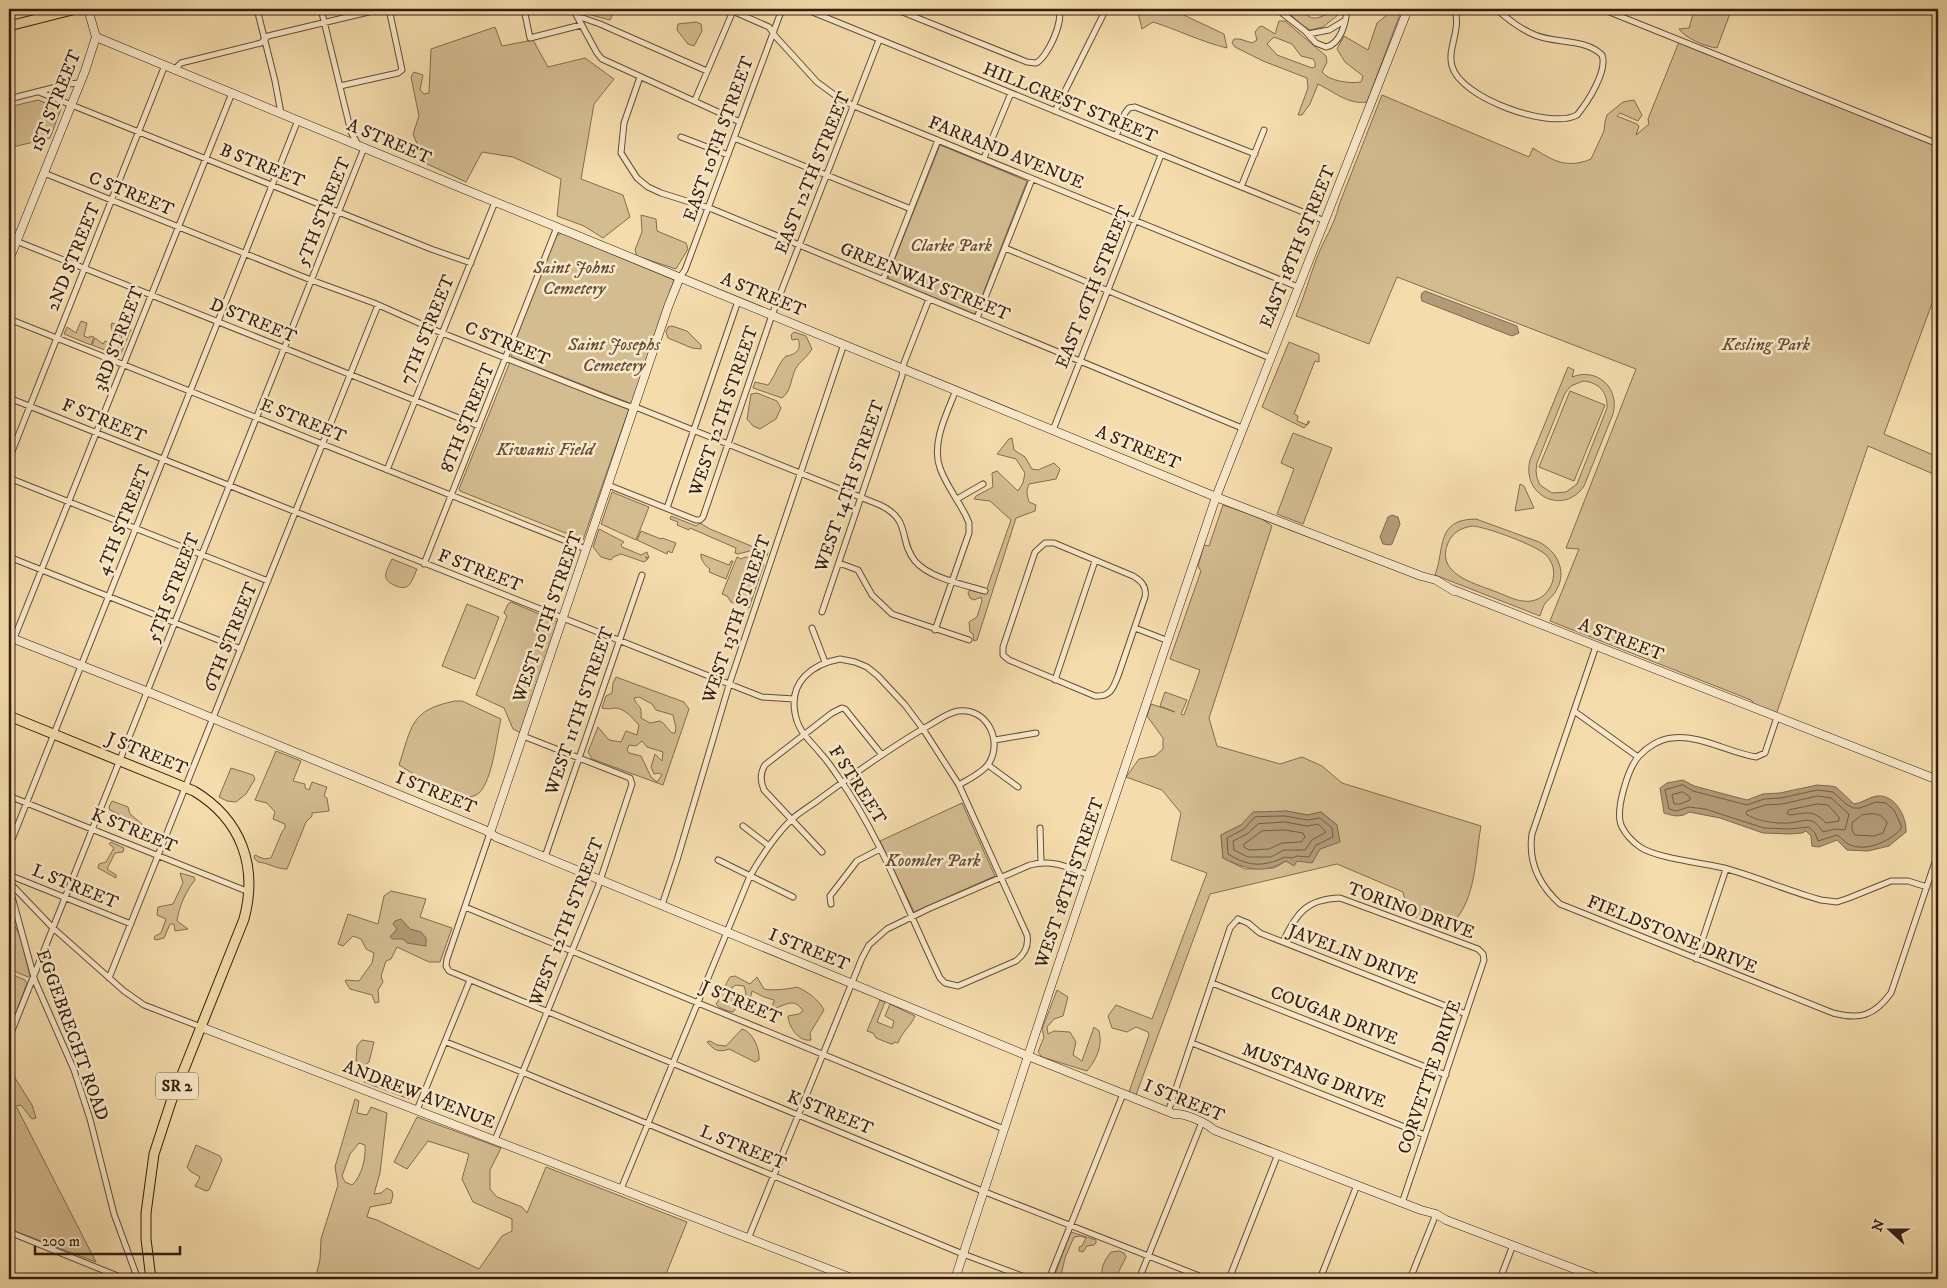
<svg xmlns="http://www.w3.org/2000/svg" width="1947" height="1288" font-family="'IM FELL DW Pica',serif">
<rect width="100%" height="100%" fill="#f5dcac"/>
<filter id="stains"><feTurbulence type="fractalNoise" baseFrequency=".004" numOctaves="4"/><feColorMatrix values="0 0 0 0 .2 0 0 0 0 .09 0 0 0 0 .02 0 0 0 .5 -.17"/></filter>
<radialGradient id="worn" r=".72"><stop offset=".6" stop-color="#630" stop-opacity="0"/><stop offset="1" stop-color="#630" stop-opacity=".3"/></radialGradient>
<path fill="#d4bc91" stroke="#836c50" fill-rule="evenodd" d="M577,9H615L610,20L591,15L589,12L587,15Z
M1137,9H1155L1167,15L1171,9L1224,34L1227,48C1202,42 1178,30 1153,22L1142,29Z
M1284,9H1301C1314,25 1319,16 1335,11L1338,15L1323,27L1310,30L1302,25Z
M1391,9H1402L1367,102C1349,105 1334,92 1318,84L1310,104L1302,115H1298L1308,88L1307,78L1263,61L1235,47L1232,43L1234,39H1240L1252,43L1257,40L1255,32L1259,27L1262,26L1275,34L1279,21H1285L1326,56L1327,62L1322,72C1329,81 1350,84 1361,82L1363,76L1345,62L1337,49L1344,36L1368,50L1377,23L1387,15ZM1274,37L1292,44L1301,56L1313,59L1315,62V67L1312,68L1277,55L1267,44Z
M1683,9H1726L1731,11L1717,48C1706,47 1685,38 1679,29L1689,28L1693,14Z
M696,22L701,24L702,31L694,46L688,44L677,30L678,24Z
M495,27L502,46L533,40L548,67L585,58L614,79L594,104L581,179L623,195L630,217L603,238L584,226L557,216L561,179L513,157L482,152L466,182L425,163L413,134L419,116L411,77L414,72L423,75L420,90L424,94L429,93L431,49Z
M1679,42L1938,146V287L1884,434L1938,457V476L1868,446L1776,715L1756,706L1751,700L1550,621L1579,549L1566,548L1636,369L1397,277L1369,344L1296,316C1304,297 1309,279 1316,260C1323,241 1335,224 1339,205L1382,95L1529,157L1533,148C1553,161 1567,169 1591,159L1604,131L1605,122L1607,115L1623,102L1634,100L1642,115L1638,121L1620,113L1617,116L1637,124L1639,126L1636,135L1649,124L1648,119Z
M38,100L61,109L50,138L9,148V107Z
M940,145L1027,181L975,314L889,279L888,276Z
M641,215L656,219L657,231L686,243L688,249L676,269L637,256L635,250L642,232Z
M561,233L674,280L632,404L512,357L511,351L556,236Z
M81,321L87,323L84,336L89,338L90,336L94,337L91,345L64,334L67,327L76,333Z
M112,323L131,329L120,356L92,345L95,338L103,344L105,341L109,343L113,333L115,337L111,347L117,349L118,347L121,348L118,346L122,336L113,333L111,326Z
M672,326L687,331L701,345V349L692,348L668,338L666,332L668,327Z
M794,332L806,336L812,349C808,356 803,359 798,365C790,375 793,390 782,398L753,388L755,382L768,385C776,375 777,365 786,356C796,355 802,349 798,339L792,340L791,335Z
M1289,342L1319,354V362L1315,361L1294,414L1298,416L1297,421L1307,425L1308,421L1310,422L1304,428L1262,407Z
M510,362L629,409L583,540L460,491L459,489Z
M1568,367L1574,370L1572,377C1597,367 1620,388 1613,414L1584,486C1564,516 1521,496 1530,460ZM1583,381C1598,382 1608,392 1607,408L1577,484L1566,492L1552,493L1540,485L1537,478L1536,471L1537,463L1565,393L1571,386Z
M1570,391L1605,405L1574,481L1539,467Z
M757,393L777,401L781,408L776,419L760,429L753,426L747,419L751,394Z
M1293,433L1332,448L1303,524L1277,514L1294,469L1281,463Z
M1012,438L1014,450L1025,457L1032,469L1038,470L1054,463L1060,469L1056,479L1029,484C1026,491 1027,495 1029,502L1036,505L1035,511L1016,518L977,640L974,641L973,634L970,632L969,622L977,617L982,601L981,597L974,600L970,598L968,593L970,590L985,594L1011,520L990,501L974,499L976,496L993,487L992,473L997,471L1018,491L1023,483L1025,473L1016,459L997,454L1009,439Z
M1520,484L1524,486L1534,508L1515,511Z
M612,492L649,507L636,540L601,524Z
M1223,505L1261,518L1272,526L1209,718L1217,746L1280,764L1302,757L1322,766L1342,783L1481,826C1475,859 1476,908 1446,928L1409,915L1403,892L1337,864L1210,894L1136,1095L1129,1092L1149,1035L1148,1032L1136,1027L1127,1032L1112,1028L1108,1016L1116,1005L1152,1019L1207,873L1171,860L1181,813L1162,790L1126,777L1139,759L1155,756L1163,749V738L1147,716L1151,704L1175,712L1160,706L1165,692L1187,700L1181,714L1184,715L1200,670L1170,659L1201,571L1198,566L1204,545L1209,546ZM1286,811L1308,815L1321,812L1337,825L1328,845L1297,861H1286L1274,868L1245,869L1223,858L1221,835L1241,825Z
M671,516L696,526L700,523L710,529L768,553L767,556L750,551L738,554L735,553L736,548L690,528L689,530L677,525L678,522L670,519Z
M1476,519L1539,542C1557,551 1567,571 1557,589C1554,596 1548,599 1544,605C1543,608 1541,612 1540,616L1435,575C1445,550 1435,519 1476,519ZM1472,526C1484,526 1538,546 1546,555C1564,573 1548,605 1523,601C1513,600 1503,594 1494,591C1473,583 1435,573 1448,543C1453,532 1461,528 1472,526Z
M599,529L624,542L621,545L622,547L641,555L647,552L649,558L645,557L648,559L644,562L621,554L613,557L611,560L601,557L593,547Z
M641,531L661,539L662,538L676,543L672,553L668,551L667,554L637,540Z
M701,554L729,565L731,561H733L726,579L709,572L710,569C706,567 700,559 701,554Z
M737,557L741,559C748,554 758,559 764,564L749,608L731,602L727,596L722,594Z
M392,559L417,569C412,580 410,592 396,586C392,584 387,582 386,578C384,573 390,564 392,559Z
M511,602L558,622L521,731L519,732L513,729L504,708L476,695L507,616L504,613L508,604Z
M467,604L499,617L475,679L442,666Z
M616,677L684,702L689,709L663,785L592,759L588,752L598,727L609,740L621,742L626,731L637,735L639,725C633,719 625,708 615,708C610,709 608,709 602,708L606,696L612,693L613,683ZM639,697L652,704L656,710L673,715L676,728L675,733H672C667,729 666,724 660,721L650,723L641,718C642,703 638,709 634,698ZM642,741L647,747L663,752L662,761L655,754L651,767L654,774L659,773L662,775L657,782L651,777L641,756L629,753L627,750L629,745L636,746Z
M455,701H462L501,719C496,739 493,779 479,793C464,808 414,774 399,765C412,726 410,710 455,701Z
M276,751L301,761L293,781L305,784V788L309,790L312,782L327,787L324,796L327,798L329,811L312,813V816L306,822L287,869C276,869 269,863 258,862L254,858L255,855L264,859L271,858L282,832L285,828V824L273,819L275,812L267,803L255,800Z
M231,768L253,775L255,779L246,794L236,802L227,801L219,797Z
M112,801L128,807L130,814L142,824L138,827C128,822 121,814 110,810L109,807Z
M962,803L995,876L914,912L880,841Z
M111,842L124,848L123,852L115,853L107,869L116,875V878L98,868L99,864L106,862L114,848L109,844Z
M180,873L194,877L195,880C186,891 179,906 177,921L188,929L175,931L174,924H170L164,938L156,940L154,939L155,936L161,933L166,919L157,915L158,907L173,904L183,883Z
M391,891L426,899L420,917L452,928L440,962H429L397,947L391,959L386,961L381,976L383,982L378,990L379,1002L375,1003L372,995L350,989L345,981L346,980L359,981L372,963L374,953L366,949L361,939L353,936L343,946L338,944L348,914L378,924L384,896Z
M9,900L12,908V922C24,937 24,957 30,975L28,977L9,969Z
M9,973L25,980L27,983L11,1026H9Z
M735,976L750,984L757,977L764,989C770,991 791,989 797,987C808,992 818,999 824,1010L810,1033L811,1040C799,1042 789,1028 788,1016L799,1014L803,1011C795,998 787,1004 776,1008L773,1007V1003H774V1000L764,997L752,991L749,1004L745,1006L743,1003L746,993L744,986L736,985L732,987C732,995 736,1002 735,1010L733,1012C727,1011 720,1009 716,1004C723,994 724,986 730,977Z
M1057,990L1068,997L1063,1016L1054,1019L1047,1027L1048,1034L1054,1031L1070,1032L1076,1042L1073,1055L1082,1061L1094,1027L1099,1031C1103,1046 1096,1060 1087,1071L1042,1057L1038,1052L1044,1037L1042,1029Z
M880,1000L885,1002L877,1022L892,1028L894,1021L885,1016L890,1004L915,1016C911,1026 901,1033 898,1043L894,1042L893,1044H891L876,1038L873,1033L867,1031Z
M742,1029C753,1032 760,1049 759,1060L755,1062L729,1049C718,1053 714,1050 707,1042L710,1041L717,1045L726,1046Z
M362,1040L374,1042L369,1062L364,1066L356,1061L357,1046Z
M10,1070L32,1105L36,1118L32,1119L21,1105L16,1106L96,1262L9,1229V1091L11,1093L15,1088L9,1077V1071Z
M365,1078L382,1083L384,1081L392,1083L391,1086L410,1097L409,1099L364,1082Z
M355,1099L359,1101L357,1113L367,1115L371,1107L387,1113L380,1173L374,1194L381,1193L387,1188L392,1191L393,1195L391,1203L370,1207L367,1217L377,1220L479,1269L502,1236L512,1231V1219L473,1202L462,1179L469,1154L428,1141L407,1169L394,1162L417,1117L501,1148L490,1170V1189L497,1197L522,1207L527,1213L546,1167L687,1222L664,1279H315L320,1260L321,1239L338,1185L335,1167ZM359,1143L365,1145C366,1158 362,1176 352,1185L345,1182L342,1176L350,1154Z
M196,1145L220,1156L222,1160L209,1190L206,1191L195,1186L200,1177L190,1171L187,1167Z
M1071,1232L1096,1240V1243L1094,1245L1087,1246L1083,1252L1079,1251V1247L1082,1246L1086,1238L1081,1236L1074,1237L1065,1258L1060,1279H1053Z
M1119,1251L1124,1253L1126,1257L1115,1279H1103C1100,1267 1104,1262 1111,1252Z"/>
<path fill="#b39b77" stroke="#7f694e" d="M1425,291L1517,326L1519,333L1512,336L1422,301L1421,297L1422,293Z
M1392,515L1398,517L1400,524L1392,544L1390,545L1383,544L1380,537L1388,517Z
M1683,780L1694,786L1747,800L1763,794L1780,793L1817,785L1830,786L1836,787L1854,804C1862,803 1869,797 1877,796C1895,794 1907,817 1906,832L1889,846L1868,851L1847,850L1837,840L1819,847L1812,846L1811,836L1806,831L1802,833L1790,834L1763,833L1720,818L1689,812C1681,818 1673,816 1664,813L1660,788L1667,783Z
M1286,811L1307,815L1321,812L1337,825L1340,842L1320,849L1312,863L1297,861L1294,866L1286,861C1262,875 1246,869 1223,858L1221,835L1241,825L1253,812Z
M401,919L410,929L421,932L426,938V946L407,943L403,939H393L390,937L397,929L393,924L395,921Z"/>
<g fill="none" stroke-linecap="round" stroke-linejoin="round">
<path stroke="#725c44" stroke-width="1" d="M1683,785L1693,791L1747,805L1764,799L1781,798L1817,790L1833,792L1846,804L1853,808H1860L1876,802L1886,803L1894,810L1901,825V829C1890,841 1867,852 1850,845C1845,843 1842,838 1837,835L1818,841L1815,833L1809,827L1790,829L1764,828L1705,809L1689,807L1676,811L1669,809L1665,790Z
M1683,792L1690,797V800L1680,804H1674L1672,795Z
M1818,796L1831,798L1849,814L1845,830L1835,829L1823,832C1820,828 1817,823 1812,821C1806,819 1802,821 1796,822C1783,825 1757,822 1746,814L1747,811L1765,805L1782,804Z
M1818,804L1828,805L1839,817V821L1826,823C1812,809 1808,813 1790,815L1787,813L1789,810Z
M1862,815C1873,813 1881,812 1887,823L1883,833L1874,836L1855,835L1852,830V823Z
M1285,816L1307,820L1320,818L1332,828L1333,837L1316,845L1309,857L1297,856L1292,858L1285,857C1263,867 1249,867 1228,854L1227,838L1244,829L1255,817Z
M1285,822L1307,826L1318,824L1326,832L1312,840L1305,850H1284L1271,857H1248L1234,850L1233,841L1247,834L1258,824Z
M1285,830L1303,833L1305,837L1301,842L1282,843L1269,849L1249,850L1244,847V844L1262,831Z"/>
<defs>
<path id="street" d="M257,9L275,81L281,113
M321,9L351,132L357,143
M524,9L530,38L581,25
M573,9L597,53L602,59L740,122
M728,9L769,27L776,37L817,82L836,96L854,106L1298,287
M805,9L1325,221
M895,9L1027,62L1036,63C1047,58 1065,20 1058,9
M1277,9L1305,31L1316,43L1326,47C1341,44 1346,22 1347,9
M1455,9C1461,32 1447,48 1452,66C1460,98 1550,130 1577,115C1587,103 1608,71 1602,55C1585,38 1556,44 1535,35C1520,29 1508,19 1496,9
M1602,9L1938,144
M579,18H583L600,24L707,71
M1308,34L1329,30L1344,21
M175,69L181,63L261,43L268,36L381,9
M640,77L624,123L621,153L637,178L648,187L661,193L712,209L1242,428
M340,86L398,73L402,70L389,9
M39,92L431,249L471,263
M9,99L68,84L80,83
M695,100L733,11
M1055,111L1106,9
M1116,136L1125,113L1129,108L1135,107L1255,154
M681,137L728,155
M734,138L911,209
M984,158L1011,93
M44,173L311,280L374,303L437,331L599,395L628,406L638,408L880,505C912,520 898,540 915,561C929,578 965,585 985,591
M1241,187L1264,130
M9,240L16,241L479,426
M1005,248L1270,358
M680,277L685,270L782,9
M883,280L938,140
M977,318L1032,179
M9,319L586,549
M9,398L729,684L762,697L794,699
M1053,430L1161,155
M9,459L165,65
M387,470L495,202
M9,478L268,581
M608,485L696,520H700L703,517L772,315L879,40
M957,499L983,484
M667,508L738,301
M1045,543H1054L1133,576C1142,581 1147,587 1145,597L1118,676C1113,689 1110,697 1095,696L1009,660L1003,655V647L1035,552Z
M9,557L241,649
M839,563L858,570L872,595L892,614L969,640
M424,564L557,227
M822,612L902,376L904,363L929,299
M812,628L825,662
M1135,628L1166,640
M935,630L969,533V523L966,516C958,500 946,485 940,468C931,443 947,413 956,390
M1596,646L1532,834C1528,862 1539,885 1560,904L1833,1013C1860,1020 1874,1016 1891,993L1938,853
M9,651L232,93
M840,659L855,662L867,667L878,676L905,705L923,729L959,785L1027,935C1029,946 1025,954 1016,961L958,986L945,983L940,978C907,910 881,837 837,775C832,768 827,760 821,754C810,740 798,732 795,713C789,682 812,664 840,659Z
M1055,680L1095,561
M1574,711L1638,757
M1777,717L1765,753L1756,757C1730,753 1698,734 1672,738C1660,739 1647,747 1639,756C1628,768 1614,812 1622,827C1626,835 1633,842 1640,847C1656,858 1702,863 1724,868C1757,877 1788,891 1821,900L1837,902L1849,898L1891,881H1908L1927,887
M995,740L1036,733
M988,765L1018,787
M9,796L249,892
M743,826L769,846
M1040,828L1041,862
M490,833L447,959L446,966L449,971L980,1190L1207,1279
M9,847L298,120
M822,852L764,790C760,781 760,773 765,765L832,713L842,708L845,709L882,755
M545,857L642,575
M718,860L793,897
M9,875L131,924
M9,882L53,928L124,991L144,1005L201,1027
M9,886L35,981L74,1070L90,1119L114,1214L136,1274V1279
M831,904L830,896L857,861L880,849
M662,905L677,860L730,682L844,344
M465,907L1004,1129
M1238,919L1248,923L1260,933L1466,1014
M1283,942C1296,913 1307,899 1340,898L1478,949L1483,954L1484,960L1402,1203
M1696,959L1726,869
M109,978L378,305
M1212,983L1446,1075
M9,1038L364,148
M446,1042L522,1072L963,1254L1030,1279
M1192,1043L1425,1135
M417,1110L470,980
M1168,1112L1230,928L1238,919
M495,1140L598,887L632,784L630,778L523,736
M621,1189L750,876C761,857 774,837 790,821C799,812 811,806 821,798C855,773 891,747 928,726C937,721 947,713 958,711C987,707 1003,741 989,763C984,772 967,780 959,785
M9,1232L125,1279
M748,1239L862,958L869,945L887,929L928,909L1030,865C1051,859 1068,867 1088,875
M1049,1279L1123,1094
M1139,1279L1202,1122
M1229,1279L1278,1154
M1320,1279L1357,1185
M1410,1279L1436,1214
M1500,1279L1513,1245"/>
<path id="secondary" d="M88,9L96,37
M96,37L466,190L1216,497L1421,576L1436,580L1454,591
M9,260L85,71L96,37
M1451,589L1938,780
M9,637L151,693L485,830L496,837L1023,1054L1174,1114C1185,1113 1205,1122 1214,1130L1421,1210L1436,1214L1446,1220L1601,1279
M490,833L668,307L680,277
M201,1027L854,1279
M955,1279L1048,995L1216,497L1408,9"/>
<path id="primary" d="M9,26L76,9
M9,716L194,791C242,820 258,867 244,919L171,1102L154,1154L146,1213V1239L151,1279"/>
</defs>
<use href="#street" stroke="#634d37" stroke-width="7"/>
<use href="#secondary" stroke="#321d10" stroke-width="9"/>
<use href="#primary" stroke="#321d10" stroke-width="11"/>
<use href="#street" stroke="#f8e8c9" stroke-width="5"/>
<use href="#secondary" stroke="#f8e8c9" stroke-width="8"/>
<use href="#primary" stroke="#f5dcac" stroke-width="9"/>
</g>
<g text-anchor="middle" dominant-baseline="central" stroke-width="5" stroke-linejoin="round" paint-order="stroke">
<rect fill="#f8e8c9" stroke="#6d5a48" stroke-width="1" x="156" y="1072.5" width="42" height="27" rx="4"/>
<g font-size="16" font-weight="bold" fill="#321d10">
<text x="177" y="1086">SR 2</text>
</g>
<g font-size="18" fill="#321d10" stroke="#f8e8c9">
<text transform="translate(56 101) rotate(-68)">1ST STREET</text>
<text transform="translate(1070 103) rotate(22)">HILLCREST STREET</text>
<text transform="translate(719 139) rotate(-70)">EAST 10TH STREET</text>
<text transform="translate(389 142) rotate(23)">A STREET</text>
<text transform="translate(1006 153) rotate(22)">FARRAND AVENUE</text>
<text transform="translate(262 166) rotate(22)">B STREET</text>
<text transform="translate(813 173) rotate(-68)">EAST 12TH STREET</text>
<text transform="translate(131 194) rotate(22)">C STREET</text>
<text transform="translate(324 212) rotate(-68)">5TH STREET</text>
<text transform="translate(1298 247) rotate(-68)">EAST 18TH STREET</text>
<text transform="translate(74 257) rotate(-68)">2ND STREET</text>
<text transform="translate(925 282) rotate(22)">GREENWAY STREET</text>
<text transform="translate(1094 287) rotate(-68)">EAST 16TH STREET</text>
<text transform="translate(763 295) rotate(22)">A STREET</text>
<text transform="translate(253 321) rotate(22)">D STREET</text>
<text transform="translate(428 330) rotate(-68)">7TH STREET</text>
<text transform="translate(119 339) rotate(-69)">3RD STREET</text>
<text transform="translate(507 344) rotate(22)">C STREET</text>
<text transform="translate(724 411) rotate(-71)">WEST 12TH STREET</text>
<text transform="translate(468 418) rotate(-68)">8TH STREET</text>
<text transform="translate(104 421) rotate(22)">F STREET</text>
<text transform="translate(303 421) rotate(22)">E STREET</text>
<text transform="translate(1138 448) rotate(22)">A STREET</text>
<text transform="translate(850 486) rotate(-71)">WEST 14TH STREET</text>
<text transform="translate(124 520) rotate(-68)">4TH STREET</text>
<text transform="translate(480 571) rotate(21)">F STREET</text>
<text transform="translate(174 588) rotate(-69)">5TH STREET</text>
<text transform="translate(548 617) rotate(-71)">WEST 10TH STREET</text>
<text transform="translate(737 619) rotate(-71)">WEST 13TH STREET</text>
<text transform="translate(231 637) rotate(-68)">6TH STREET</text>
<text transform="translate(1621 640) rotate(21)">A STREET</text>
<text transform="translate(580 711) rotate(-71)">WEST 11TH STREET</text>
<text transform="translate(147 754) rotate(22)">J STREET</text>
<text transform="translate(857 785) rotate(57)">F STREET</text>
<text transform="translate(436 793) rotate(22)">I STREET</text>
<text transform="translate(134 831) rotate(22)">K STREET</text>
<text transform="translate(1070 883) rotate(-71)">WEST 18TH STREET</text>
<text transform="translate(75 887) rotate(22)">L STREET</text>
<text transform="translate(1411 911) rotate(20)">TORINO DRIVE</text>
<text transform="translate(567 922) rotate(-69)">WEST 12TH STREET</text>
<text transform="translate(1672 935) rotate(22)">FIELDSTONE DRIVE</text>
<text transform="translate(809 950) rotate(22)">I STREET</text>
<text transform="translate(1353 955) rotate(21)">JAVELIN DRIVE</text>
<text transform="translate(741 1003) rotate(23)">J STREET</text>
<text transform="translate(1334 1016) rotate(21)">COUGAR DRIVE</text>
<text transform="translate(72 1035) rotate(70)">EGGEBRECHT ROAD</text>
<text transform="translate(1314 1076) rotate(21)">MUSTANG DRIVE</text>
<text transform="translate(1430 1077) rotate(-71)">CORVETTE DRIVE</text>
<text transform="translate(419 1095) rotate(21)">ANDREW AVENUE</text>
<text transform="translate(1184 1101) rotate(22)">I STREET</text>
<text transform="translate(830 1113) rotate(22)">K STREET</text>
<text transform="translate(743 1148) rotate(22)">L STREET</text>
</g>
<g font-size="18" font-style="italic" fill="#634d37" stroke="#f8e8c9">
<text x="951" y="246">Clarke Park</text>
<text x="574" y="268">Saint Johns<tspan x="574" dy="21">Cemetery</tspan></text>
<text x="614" y="345">Saint Josephs<tspan x="614" dy="21">Cemetery</tspan></text>
<text x="1766" y="345">Kesling Park</text>
<text x="545" y="450">Kiwanis Field</text>
<text x="933" y="861">Koomler Park</text>
</g>
</g>
<rect width="1947" height="1288" fill="none" stroke="#f5dcac" stroke-width="30"/>
<rect x="10" y="10" width="1927" height="1268" fill="none" stroke="#321d10" stroke-width="2.5"/>
<rect x="15" y="15" width="1917" height="1258" fill="none" stroke="#321d10"/>
<g transform="translate(1890 1230) rotate(291)" stroke="#f8e8c9" stroke-width="4" paint-order="stroke">
<path d="M0-4L9 19L0 12L-9 19Z" fill="#321d10"/>
<text y="-8" font-size="14" font-weight="bold" text-anchor="middle" fill="#321d10">N</text>
</g>
<path d="M35 1246v8h145v-8" fill="none" stroke="#321d10" stroke-width="2.5"/>
<text x="42" y="1246" font-size="15" fill="#321d10" stroke="#f8e8c9" stroke-width="4" paint-order="stroke">200 m</text>
<rect width="100%" height="100%" filter="url(#stains)"/>
<rect width="100%" height="100%" fill="url(#worn)"/>
</svg>
